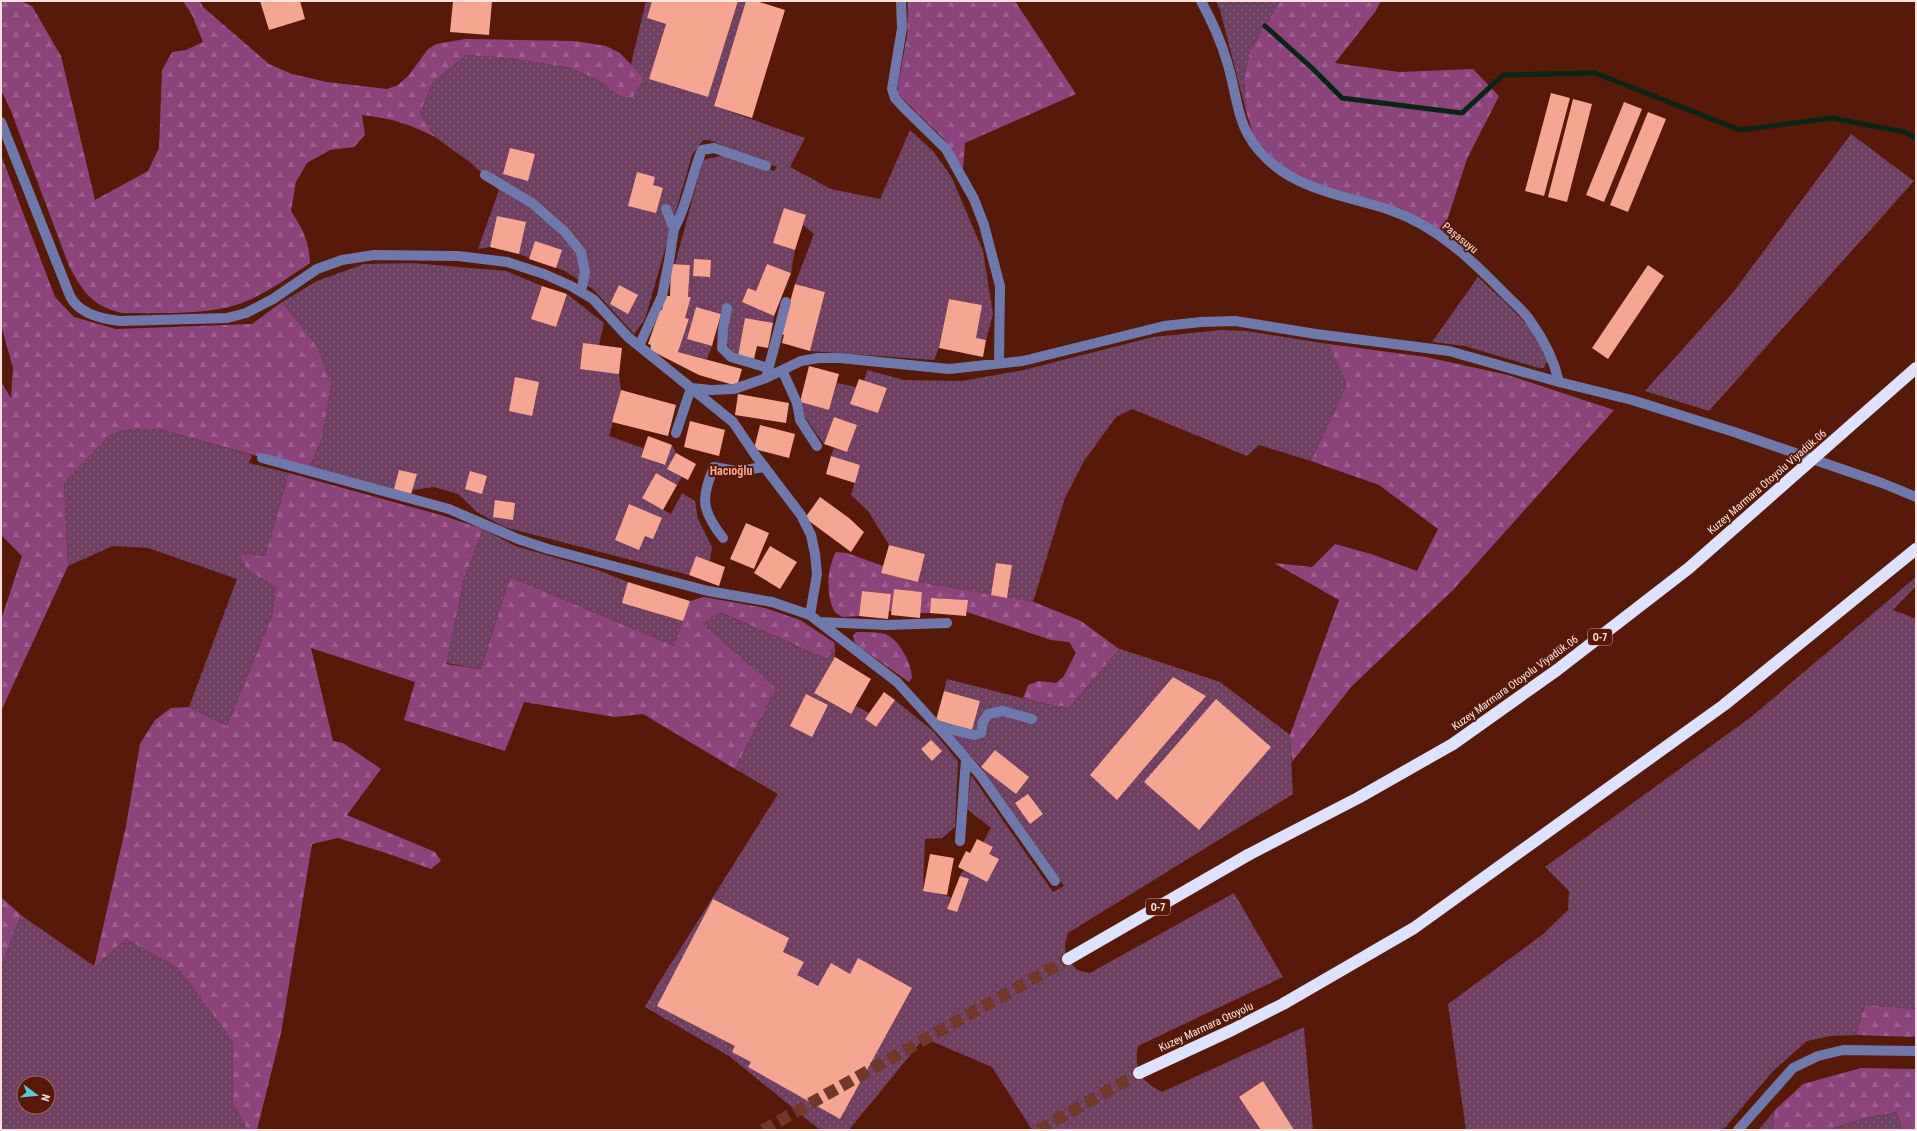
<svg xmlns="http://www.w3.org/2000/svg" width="1917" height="1131" font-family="'Roboto Condensed',sans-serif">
<defs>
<pattern id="grass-dots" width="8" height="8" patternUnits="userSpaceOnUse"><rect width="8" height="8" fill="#6e4163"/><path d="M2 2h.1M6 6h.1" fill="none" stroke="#845c79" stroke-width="1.8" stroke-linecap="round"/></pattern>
<pattern id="forest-firs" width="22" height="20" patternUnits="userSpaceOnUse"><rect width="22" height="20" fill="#8c447d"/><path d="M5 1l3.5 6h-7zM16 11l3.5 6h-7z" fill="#9d5f8f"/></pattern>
</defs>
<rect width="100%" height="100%" fill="#571908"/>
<path fill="url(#grass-dots)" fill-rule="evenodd" d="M646,1H652L647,18L666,24L649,79L708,97L738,1H746L714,106L805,138L790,167L831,189L880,199L910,130L933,151L951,176L983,251L993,314L986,340H972L982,305L949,299L939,348L934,360L810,351L825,292L795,284L814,234L803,225L806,215L774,243L795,250L791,273L767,264L756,291L748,288L742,302L774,316L773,323L745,319L738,356C719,345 727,323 731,304H724L721,314L696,307L687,339L712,346L707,359L678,352L689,319L685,318L691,297H688L690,265L675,264L703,160L725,155L774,171L777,167L709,140H703L692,155L645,319L634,334L594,290L565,271L519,254L490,247L478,249L499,190L471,163L435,137L420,113L433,82L466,55L509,58L571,68L600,81L621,97L644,78L631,64Z
M1216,1H1280L1250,51L1244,77L1246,111L1220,10Z
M1851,134L1914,181L1709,411L1645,391L1731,295Z
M412,263L506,271L542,286L532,318L556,327L567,294L604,323L599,345L619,374L621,390L609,436L643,448L641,457L664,465L672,445L676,453L668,469L682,477L677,485L656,473L642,498L671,514L682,493L695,501L698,519L712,547L710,561L696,556L689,575L504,527L477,512L458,494L434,487L413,490L411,494L308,470L321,441L316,345L282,302L317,281L364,264Z
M1478,277C1494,293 1547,337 1547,359C1547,362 1545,365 1544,368H1539L1465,346L1432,342Z
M1221,330L1246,331L1328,344L1347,384L1311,461L1259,445L1247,456L1132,409L1116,417L1084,461L1065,498L1033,602L1007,598L1012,565L996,563L991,595L918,582L925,554L889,545L868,511L851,495L860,465L831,456L834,448L847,452L856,425L834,417L824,444L803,415L800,402L829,410L837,383L856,387L851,404L878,413L887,388L864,381L867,370L904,380L962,381L1024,370L1153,337Z
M131,429H159L252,455L249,463L289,473L265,556L240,554L248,570L276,587L272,616L227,726L189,707L237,579L148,548L113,546L68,566L64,483L111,434Z
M483,529L515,546L598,570L628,582L655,612L683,621L674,646L510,577L481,669L446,663L464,579Z
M1916,577V586L1893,610L1916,619V1009L1865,1005L1856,1035L1830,1036L1807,1041L1773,1071L1723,1130H1466L1448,1004L1542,935L1568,910L1569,891L1545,867L1751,717Z
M718,612C755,626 790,644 827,659L835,643V657L814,693L850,714L856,706L869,713L865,719L876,727L895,700L933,731L958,761L955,827L942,838L925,839L923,890L951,897L947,909L956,912L969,880L960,876C967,862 986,861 993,847L983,842L991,828L967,809L971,775L1053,892L1064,886L981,767L936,720L972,730L980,701L944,691L947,679L1049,705L1084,637L1220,682L1290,735L1293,794L1068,933C1062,952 1065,955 1077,970L1090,973L1234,893L1283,977L1138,1046C1134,1070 1140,1081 1162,1092L1304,1027L1313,1130H1032L992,1067L924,1038L849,1130H820L729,1056L645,1007L658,984L778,794L735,769L776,688L701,624Z
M21,915L94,966L126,939L178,968L234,1041L233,1104L248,1130H1V967ZM24,1083H48V1107H24Z
M1775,1110L1773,1130H1758Z
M1898,1112L1903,1130H1828L1861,1119Z"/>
<path fill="url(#forest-firs)" d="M4,1H20L32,6L61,56L95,200L148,171L159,148L162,70L172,52L186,50L203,42L192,15L183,1H200L203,7L269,64L292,74L327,82L387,89L398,85L409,75L428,49L436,44L465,39L575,41L606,46L620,53L644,78L633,97H621L600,81L571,68L509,58L466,55L433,82L420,113L435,137C410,124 390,118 362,115L365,135L354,147L330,150L307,163L296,182L291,211C303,230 309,240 310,263C287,278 262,297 236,305C205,315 155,313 122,313C92,306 83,292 69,266L11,111L1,90V4Z
M908,1H1015L1076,94L965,143L963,169L943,138L898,94V85L907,36Z
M1280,1H1381L1375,12L1335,63L1399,72L1473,69L1499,96L1467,159L1443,233L1402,209L1302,179L1278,164L1254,137L1246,111L1244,77L1250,51Z
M1,155L55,297L74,317L116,329L252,324L282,302L316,345L331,384L321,441L308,470L159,429H131L111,434L64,483L68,566L1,711V620L22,556L1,535V382L11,398L13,368L1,325Z
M1328,344L1426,357L1508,375L1614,410L1453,590L1352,686L1292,762L1290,735L1339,600L1274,563L1312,567L1335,544L1371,554L1417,571L1438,529L1379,485L1311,461L1347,384Z
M289,473L444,516L483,529L464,579L446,664L481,669L510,577L674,646L690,601L704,597L765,608L800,620L835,643L827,659C790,644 755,626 719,612L702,624L776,688L735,769L643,714L615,717L524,702L505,751L404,720L415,682L311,648L333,741L343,743L381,769L347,815L435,852L441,861L431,869L389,854L338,838L312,844L281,1033L257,1130H248L233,1104V1041L178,968L126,939L94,967L126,826L140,744L155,720L171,708L189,707L227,726L272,616L276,587L248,570L239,554L265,556Z
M836,552L847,553L883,566L881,573L918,582L1034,602L1081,621L1119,649L1069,707L1046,704L1023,698L1028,685L1039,681L1056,683L1064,676L1076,653L1069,642L1051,640L967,612V600L931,598L930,613H920L922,592L894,589L892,611H889L890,594L862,591L859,616L842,617C839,615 834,612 833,609C826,592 827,567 836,552Z
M856,632C865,632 876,632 885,634C899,639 912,664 912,678L909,682L858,646L854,641L853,636Z
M1,897L21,915L1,967Z
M1865,1005L1916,1009V1037L1856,1035Z
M1861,1068L1916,1069V1130H1903L1897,1112L1861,1119L1828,1130H1773L1775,1110L1803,1084Z"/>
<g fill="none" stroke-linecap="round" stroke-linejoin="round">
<path stroke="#072615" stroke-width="5" d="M1265,26L1312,68L1342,98L1462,113L1503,75L1595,73L1740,130L1832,118L1904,132L1916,138"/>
</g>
<path fill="#f4a691" d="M260,1H300L305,19L269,30Z
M453,1H492L489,35L450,32Z
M652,1H738L708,97L649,79L666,24L647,18Z
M746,1H756L785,10L752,118L714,106Z
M1551,93L1570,98L1544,196L1525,191Z
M1573,99L1592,104L1567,202L1548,197Z
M1624,102L1642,109L1604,202L1586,195Z
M1648,112L1666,119L1628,212L1610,205Z
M510,148L535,154L528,181L503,174Z
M637,172L655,177L653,185L663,188L656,213L628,206Z
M784,208L806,215L795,250L773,243Z
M497,216L526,222L519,254L490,247Z
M535,241L562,250L556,268L529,259Z
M694,259L711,260L710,277L693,276Z
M671,264L690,265L688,297H691L685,318L689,319L678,352L742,369L737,386L699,375L650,350L651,345L648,344L660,310H662L665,296H670Z
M767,264L791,273L774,316L742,302L748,288L756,291Z
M1648,265L1664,276L1608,359L1592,348Z
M795,284L825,292L810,351L782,343L784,335L781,334Z
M619,285L638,295L628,314L610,304Z
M542,286L567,294L556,327L531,319Z
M949,299L982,305L976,338L986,340L983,357L939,348Z
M696,307L721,314L712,346L687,339Z
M745,318L773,323L768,348L757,346L754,359L738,356Z
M583,343L622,348L619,374L580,369Z
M809,366L839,374L829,410L800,402Z
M515,377L539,382L532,416L509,411Z
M859,379L887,388L878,413L850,404Z
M621,390L676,405L668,436L612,422Z
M738,394L789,403L786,423L735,415Z
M834,417L857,425L847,452L824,444Z
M690,421L725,430L719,456L684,447Z
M760,425L795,434L789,458L754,449Z
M648,436L672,445L665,465L641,457Z
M676,453L696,464L688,480L667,469Z
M831,456L860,465L855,483L826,474Z
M399,470L417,474L411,494L394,489Z
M470,471L487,476L482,494L465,489Z
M656,473L677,485L663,510L642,498Z
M820,497L849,518L864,532L851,552L805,518Z
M495,500L515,503L513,520L493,517Z
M629,504L662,518L653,539L645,536L639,550L615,540Z
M746,523L769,533L754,569L730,559Z
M889,545L925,554L918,582L881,573Z
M770,546L797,562L780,589L754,573Z
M696,556L725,567L719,586L689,575Z
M996,563L1012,565L1007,598L991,595Z
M628,582L690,601L683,621L622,603Z
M894,589L922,592L920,618L891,615Z
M862,591L891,594L888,619L859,616Z
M931,598L968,600L966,616L930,613Z
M835,657L871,679L851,714L814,693Z
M1173,677L1206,696L1117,800L1090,775Z
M944,691L980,701L972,730L936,720Z
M884,692L895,700L876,727L865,719Z
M806,694L828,705L812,737L790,726Z
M1216,699L1271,747L1199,830L1144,782Z
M931,740L942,751L932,761L921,749Z
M995,750L1029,777L1016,794L981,767Z
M1028,794L1043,814L1030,824L1015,803Z
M977,839L993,847L989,854L999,859L987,882L958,867L966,851L970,853Z
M930,854L954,858L947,895L923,891Z
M960,876L969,879L957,912L947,909Z
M713,899L789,938L783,952L804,962L797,975L818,986L831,963L850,974L858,958L912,988L840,1119L748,1067L751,1062L732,1052L735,1046L657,1006Z
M1263,1081L1294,1130H1261L1239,1097Z"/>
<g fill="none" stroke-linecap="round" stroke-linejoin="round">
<path stroke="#703828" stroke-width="12" stroke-dasharray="12 6" stroke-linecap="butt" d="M763,1130L1068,959
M1039,1130L1139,1073"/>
<path stroke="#6e78ad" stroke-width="10" d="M901,1L902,28L892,89L895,98L904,108L946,149L974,199L984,225L1000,286L999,363
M1201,1C1212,21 1221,41 1227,62C1239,100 1235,128 1266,158C1299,191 1348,196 1390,210C1437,226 1473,261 1506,295C1515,304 1525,312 1531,322C1544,340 1554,360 1559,382
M1,122L70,296C79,314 101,319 120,321L227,318L246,313L273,299L317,269L342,260L374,255L458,256L483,259L507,262L544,274L571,286L593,299L628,337L733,422L756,456L801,515L811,535L815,554L817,574L810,615
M485,175L532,203L565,232L581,252L585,272L581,292
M674,229C688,204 691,176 702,150L714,148L766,166
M727,308L723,329L722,348L731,357L768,368
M639,346L662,296L669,261L674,229L666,209
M782,370L797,403L800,420L817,446
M767,374L786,302
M691,388L711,390L734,389L766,378L801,361L818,358H840L949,369L1023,361L1164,326L1201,322L1235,321L1316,334L1449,351L1559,382L1632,400L1734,432L1882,483L1916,497
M676,433L691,388
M262,458L449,509L518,539L548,549L708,591L772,602L810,615L897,682L949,739L981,776L1055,881
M723,538C702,511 700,499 714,467L736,471L765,467
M820,622L887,625L947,623
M937,726L974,735L981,733L983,722L988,714L1003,711L1032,719
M960,841L966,759
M1738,1130L1793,1068L1818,1056L1843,1050L1916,1051"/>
<path stroke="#dde3fe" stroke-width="12" d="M1068,959L1248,855
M1139,1073L1232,1030L1283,1004L1414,928L1724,705L1916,549"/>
<path stroke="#dde3fe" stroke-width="12" d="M1248,855L1358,798L1453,744L1557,670L1689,568L1916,368"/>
</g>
<g text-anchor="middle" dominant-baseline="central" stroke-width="4" stroke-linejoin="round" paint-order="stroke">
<g fill="#571908" stroke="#cba89e" stroke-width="1">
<rect x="1588" y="629" width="24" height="16" rx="3"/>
<rect x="1146" y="899" width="24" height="16" rx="3"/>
</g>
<g font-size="10" font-weight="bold" fill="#fde5de">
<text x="1600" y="637">O-7</text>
<text x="1158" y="907">O-7</text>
</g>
<g font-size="11" fill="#fde5de" stroke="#571908">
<text transform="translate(1460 238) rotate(39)">Paşasuyu</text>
<text transform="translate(1767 482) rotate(-41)">Kuzey Marmara Otoyolu Viyadük.06</text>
<text transform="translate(1515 683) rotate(-36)">Kuzey Marmara Otoyolu Viyadük.06</text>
<text transform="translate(1206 1027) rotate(-25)">Kuzey Marmara Otoyolu</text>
</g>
<g font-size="12" font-weight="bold" fill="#f5a894" stroke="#571908">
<text x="731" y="471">Hacıoğlu</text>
</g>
</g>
<rect width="1917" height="1131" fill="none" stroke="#fde5de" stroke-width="4"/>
<g transform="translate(36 1095) rotate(106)"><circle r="19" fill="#571908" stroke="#996b5e"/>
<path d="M0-3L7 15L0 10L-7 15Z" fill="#58c9e3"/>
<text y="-6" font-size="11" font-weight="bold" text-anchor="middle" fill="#fde5de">N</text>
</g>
</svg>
